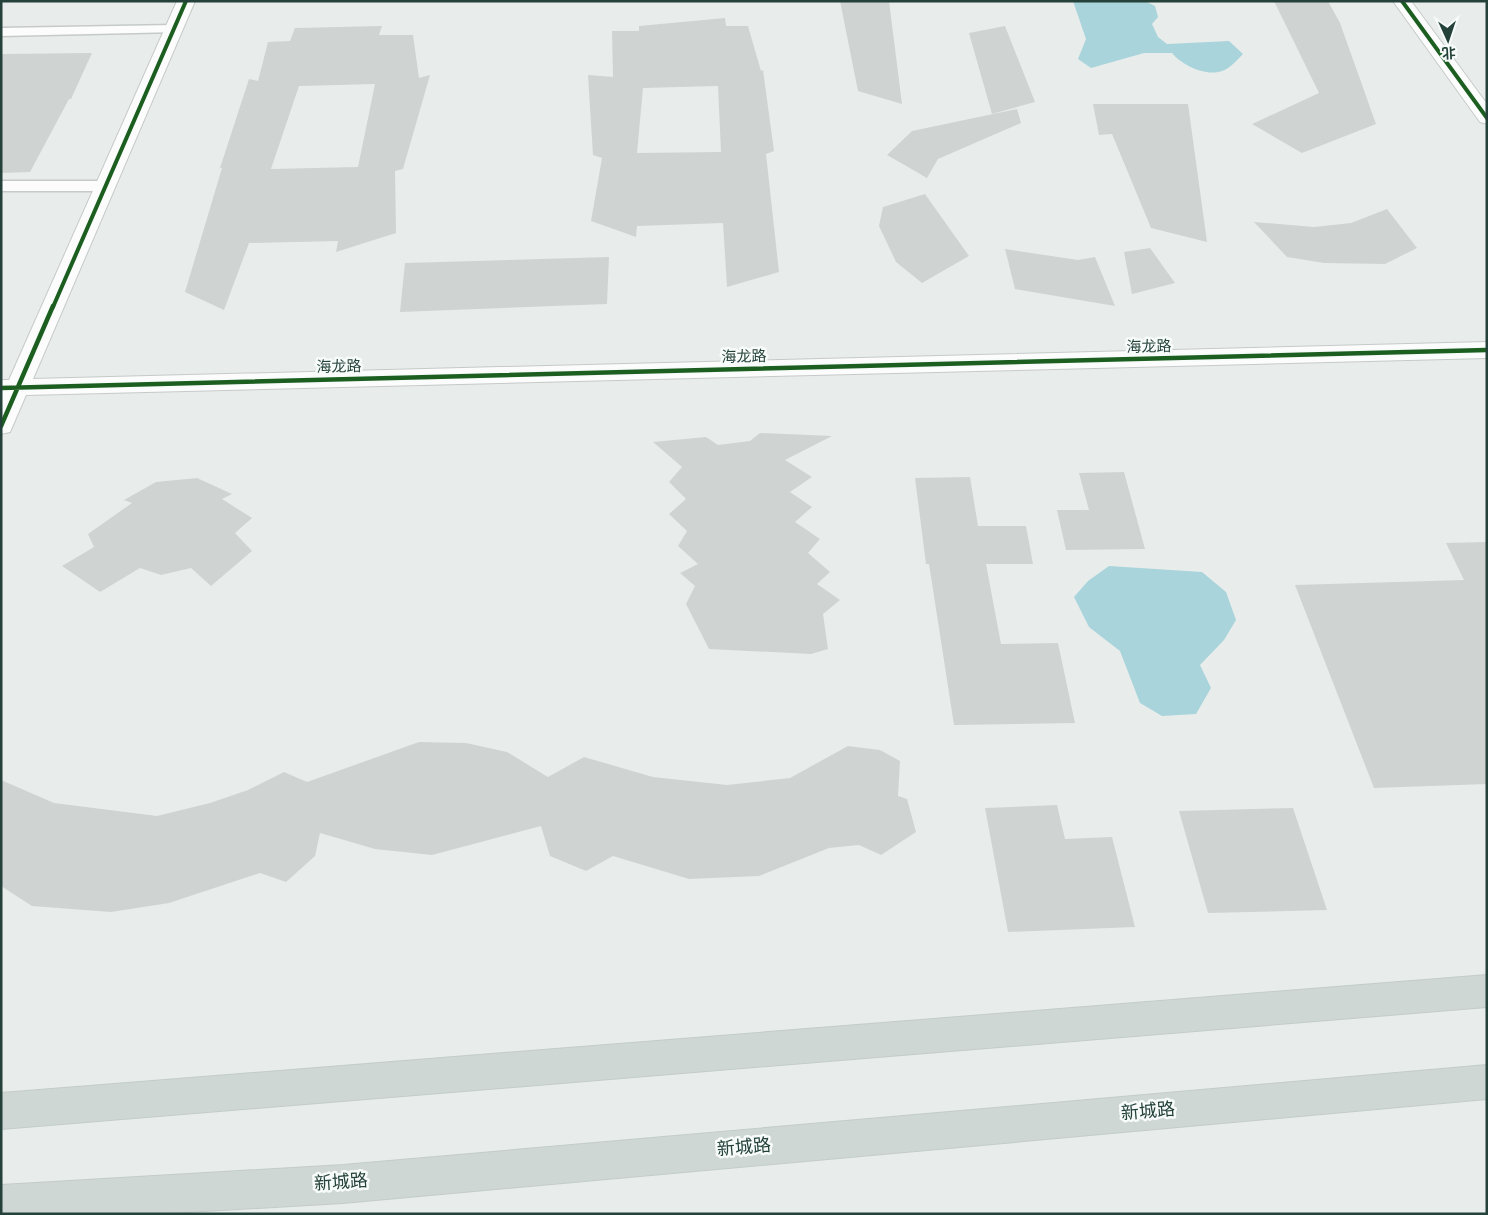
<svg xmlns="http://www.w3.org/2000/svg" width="1488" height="1215" font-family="'Alegreya Sans','Noto Sans SC',sans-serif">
<rect width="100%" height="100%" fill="#e8edeb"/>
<path fill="#a9d4db" d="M1073,1H1145L1155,6L1158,17L1152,24L1158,37L1167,44L1229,41L1243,54C1236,61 1228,71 1218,72C1202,75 1181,64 1172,53H1144L1091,68L1078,59L1086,39Z
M1109,566L1202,572L1226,592L1236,620L1224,640L1200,665L1211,688L1196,714L1162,716L1140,703L1120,651L1089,627L1074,597L1088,581Z"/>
<path fill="#cfd4d2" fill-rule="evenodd" d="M840,1H889L902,104L858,91Z
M1274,1H1328L1340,23L1376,124L1302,153L1252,124L1319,93Z
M725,18L726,26H748L761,71L763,70L774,151L766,154L779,272L727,287L723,223L637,226L636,237L591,221L602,158L593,155L588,75L613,77L612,31H639V26ZM718,86L721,152L637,153L643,88Z
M382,26L379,35H413L419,78L430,75L403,169L395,171L396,233L336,252L338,241L249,243L224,310L185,292L222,168H220L249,79L258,81L268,42L290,41L295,28ZM375,84L358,167L271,169L299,86Z
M1005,26L1035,102L992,114L969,33Z
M92,53L71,99H69L30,172L1,173V54Z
M1093,104H1188L1207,242L1151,228L1112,134L1099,135Z
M1017,109L1021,123L938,159L927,178L887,155L912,131Z
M925,194L969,256L922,283L896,262L879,226L883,207Z
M1387,209L1417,248L1385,264L1324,263L1287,257L1254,222L1314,227L1351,223Z
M1150,248L1175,283L1132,294L1124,252Z
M1005,249L1078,260L1095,257L1115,306L1015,289Z
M609,257L607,304L400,312L405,263Z
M760,433L832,436L785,460L812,477L790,492L812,507L795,522L820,539L808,553L830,572L817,584L840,600L823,614L828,649L811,654L709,649L686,604L695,586L680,573L698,564L678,546L687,531L669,514L686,499L669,482L682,467L653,442L706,437L718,445L750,441Z
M1124,472L1145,549L1066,550L1057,510H1089L1079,473Z
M970,477L978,526H1026L1033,564H986L1001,644L1058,643L1075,723L954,725L929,564H926L915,478Z
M197,478L232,494L222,499L252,518L235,533L252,551L211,586L191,568L161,575L140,568L100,592L62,566L94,547L88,534L132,503L124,500L156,482Z
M1487,542V784L1374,788L1295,585L1464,580L1446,543Z
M419,742L466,743L507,752L548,777L584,757L653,777L727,785L790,778L848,746L880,750L900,761L898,796L907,799L916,832L881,855L859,845L829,848L759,876L689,879L613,856L586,871L550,856L541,826L432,855L375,849L320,833L315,856L286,882L260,873L169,903L111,912L32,906L1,886V780L54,803L157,816L210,803L248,790L284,772L307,782Z
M1057,805L1065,839L1112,837L1135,927L1008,932L985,808Z
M1293,808L1327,910L1208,913L1179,811Z"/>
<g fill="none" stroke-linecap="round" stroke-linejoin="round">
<defs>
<path id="service" d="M174,25L179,26L181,29L179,32L1,36V28Z
M1,181H107L113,182L115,186L113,190L107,191H1Z"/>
<path id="minor" d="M177,1H195L33,379L1487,342V358L26,395L10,432L1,434V380H9Z
M1393,1H1411L1487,104V124L1480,122Z"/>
<path id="primary" d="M1487,975V1007L1,1129V1093Z
M1487,1065V1099L343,1203L153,1214H1V1185L343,1165Z"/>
</defs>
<use href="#service" stroke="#c5cac8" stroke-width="3"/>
<use href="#minor" stroke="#c5cac8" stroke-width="2"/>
<use href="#primary" stroke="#c3ccc9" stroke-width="2"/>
<use href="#service" fill="#fcfcfc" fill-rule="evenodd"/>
<use href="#minor" fill="#fcfcfc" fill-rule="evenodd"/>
<use href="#primary" fill="#cfd7d5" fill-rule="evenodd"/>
<defs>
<path id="cycleway-far1" d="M1402,1L1487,118
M53,307L186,1"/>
<path id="cycleway" d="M1,388L1487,350
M1,426L53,306"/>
</defs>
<use href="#cycleway-far1" stroke="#f7fbf9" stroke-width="6"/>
<use href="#cycleway" stroke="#f7fbf9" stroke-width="8"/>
<use href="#cycleway-far1" stroke="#1b5e20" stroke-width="4"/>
<use href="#cycleway" stroke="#1b5e20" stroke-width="4.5"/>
</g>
<g text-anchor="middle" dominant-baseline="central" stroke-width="5" stroke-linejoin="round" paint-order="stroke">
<g font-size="15" fill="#24423a" stroke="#f7fbf9">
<text transform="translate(1149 347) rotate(-1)">海龙路</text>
<text transform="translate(744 357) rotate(-1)">海龙路</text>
<text transform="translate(339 367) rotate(-1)">海龙路</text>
</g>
<g font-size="18" fill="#24423a" stroke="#f7fbf9">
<text transform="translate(1148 1112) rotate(-5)">新城路</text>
<text transform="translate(744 1148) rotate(-5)">新城路</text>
<text transform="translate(341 1183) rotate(-4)">新城路</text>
</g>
</g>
<rect width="1488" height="1215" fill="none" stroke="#24423a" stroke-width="5"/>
<g transform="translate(1448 40) rotate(177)" stroke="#f7fbf9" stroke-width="4" paint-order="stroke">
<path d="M0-4L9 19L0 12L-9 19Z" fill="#24423a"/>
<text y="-8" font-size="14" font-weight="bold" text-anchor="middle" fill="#24423a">北</text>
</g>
</svg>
